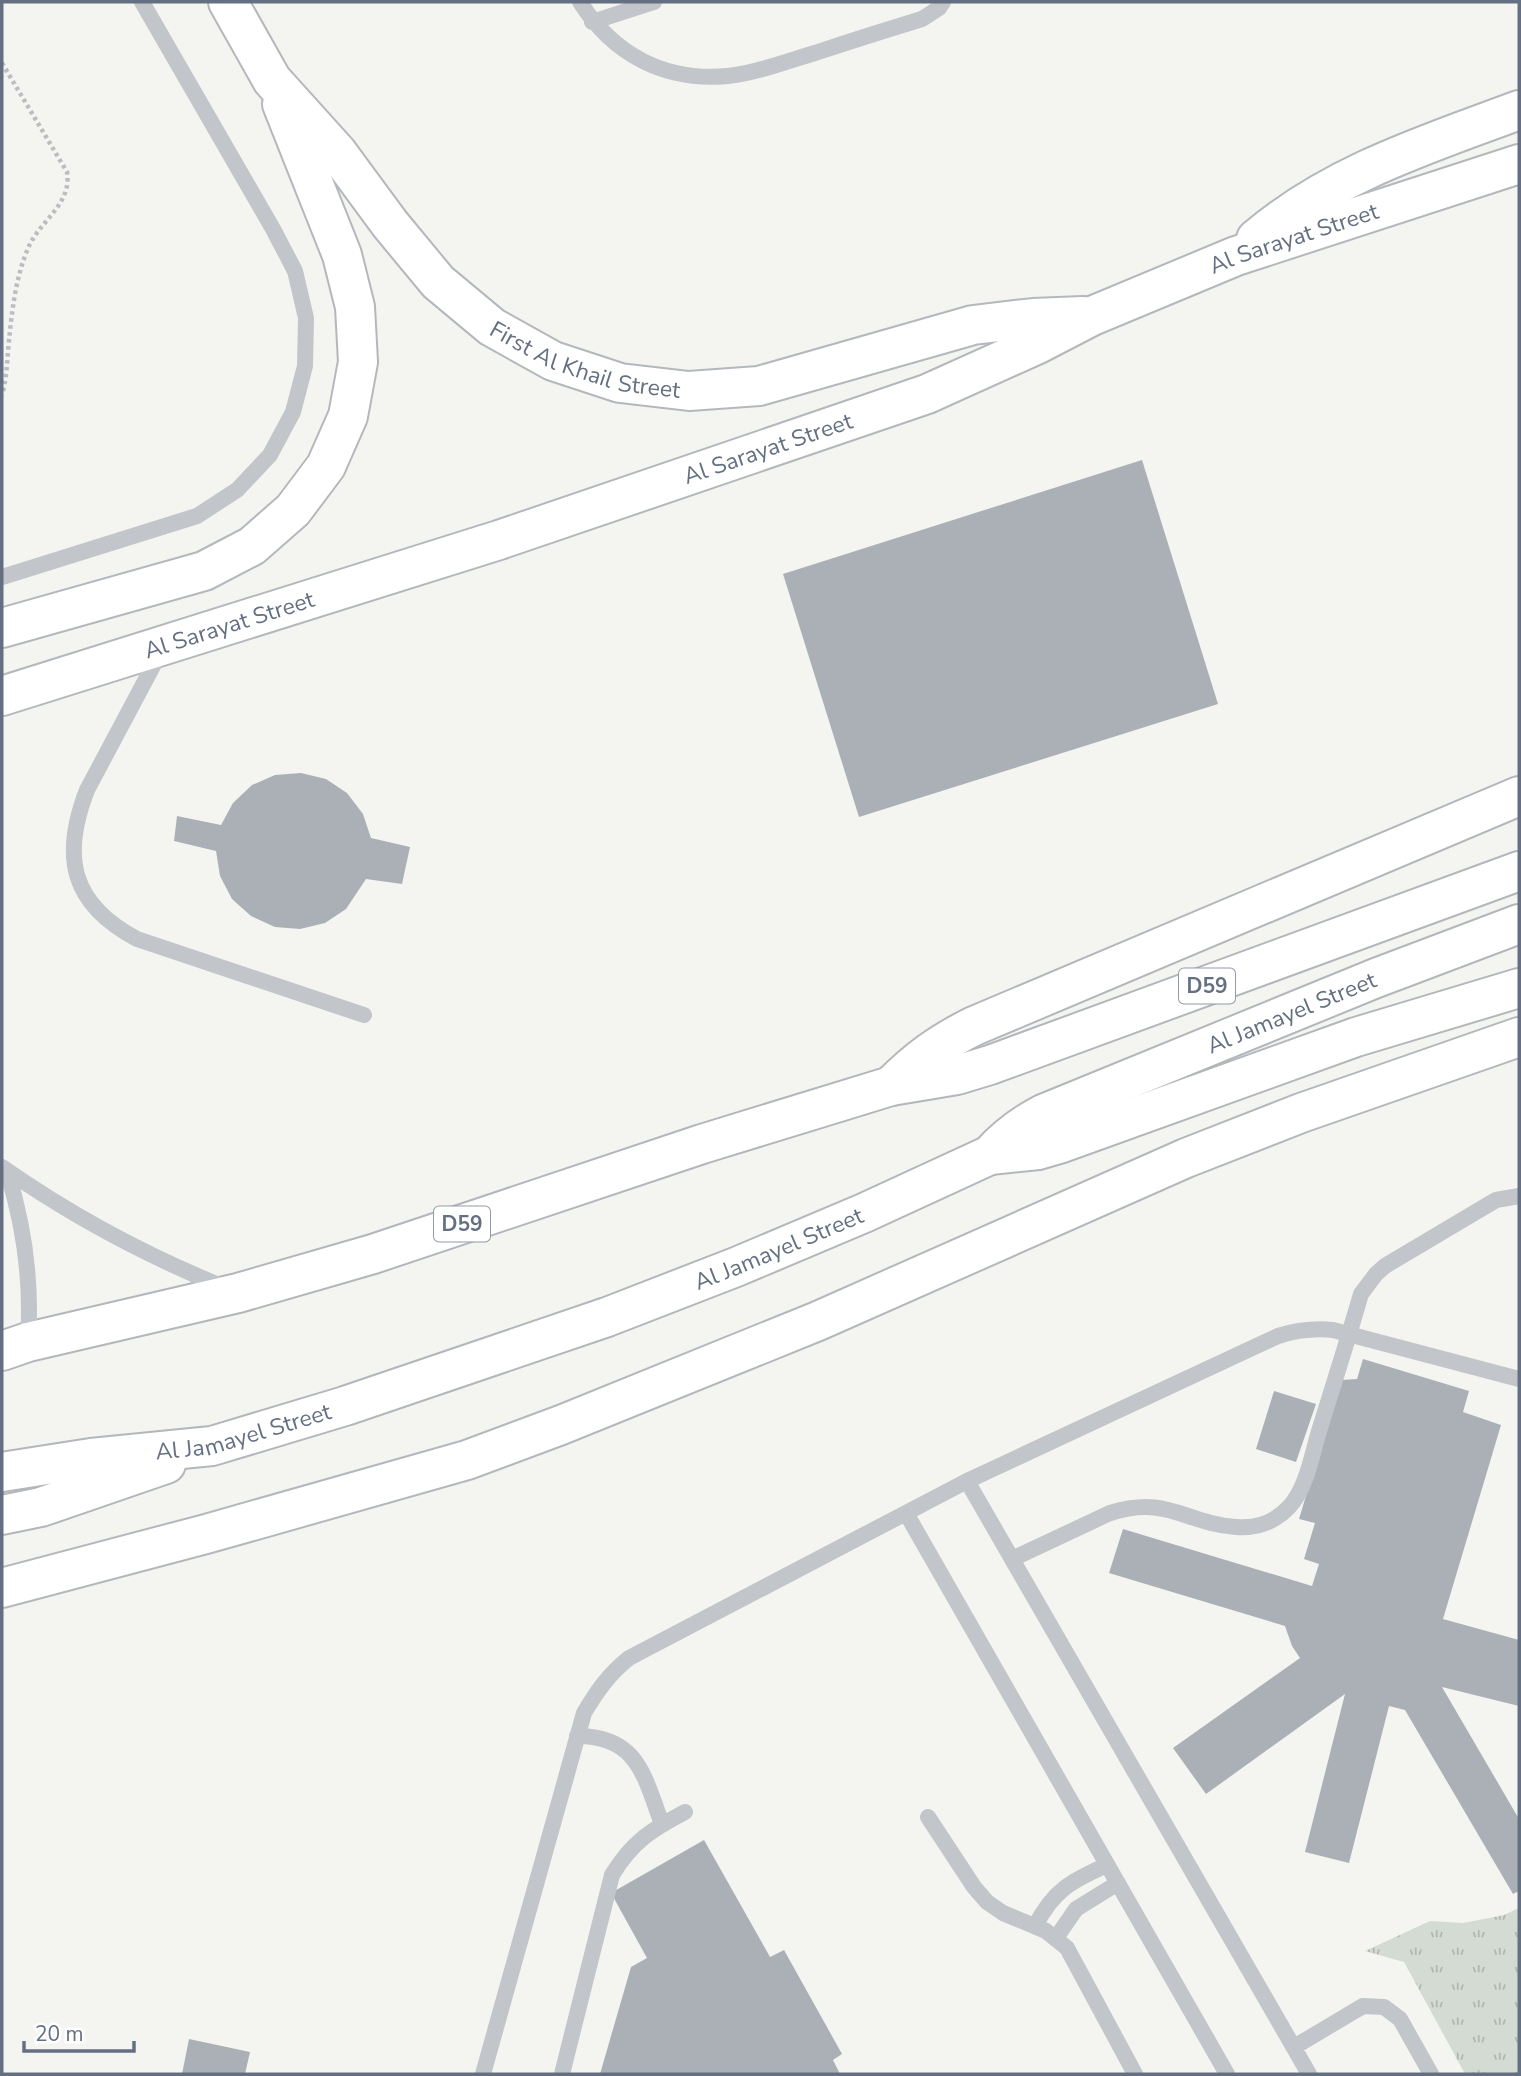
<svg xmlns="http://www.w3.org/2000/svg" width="1521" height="2076" font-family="'Nunito Sans',sans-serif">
<defs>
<pattern id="grass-tufts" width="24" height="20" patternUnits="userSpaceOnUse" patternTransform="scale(1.75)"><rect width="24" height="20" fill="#d4dbd2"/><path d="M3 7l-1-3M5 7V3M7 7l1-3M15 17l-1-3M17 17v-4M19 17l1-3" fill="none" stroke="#b0b6b0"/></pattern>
</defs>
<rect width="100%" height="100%" fill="#f4f5f1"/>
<path fill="url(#grass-tufts)" d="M1519,1908V2074H1465L1404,1962L1365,1951L1430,1921L1463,1923L1504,1915Z"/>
<path fill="#aab0b6" d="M1142,460L1218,704L859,817L783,574Z
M301,773L326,779L347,793L363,814L371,838L410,847L402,884L366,879L346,909L325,923L300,929L275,927L251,916L232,899L220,876L216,851L174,841L177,816L221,825L233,803L252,785L275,775Z
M1363,1359L1469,1391L1463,1412L1501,1425L1443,1619L1519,1640V1706L1442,1687L1519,1819V1891L1513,1894L1405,1710L1389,1706L1349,1863L1305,1852L1345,1694L1206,1794L1173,1748L1300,1658L1292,1646L1285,1626L1109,1573L1123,1529L1312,1586L1319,1564L1304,1559L1315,1523L1299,1519L1341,1380L1357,1379Z
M1274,1391L1316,1404L1296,1462L1256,1449Z
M704,1840L770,1957L784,1950L842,2054L833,2060L840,2074H600L631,1967L647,1958L611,1893Z
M189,2039L250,2052L245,2074H182Z"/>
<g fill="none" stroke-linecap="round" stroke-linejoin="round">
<defs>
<g id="secondary">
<path id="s1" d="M228,2L272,80L337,152L390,224L438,282L492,327L553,361L620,383L689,391L759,386L973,325L1033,318L1083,316"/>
<path d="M1256,239C1332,174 1428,144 1519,110"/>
<path d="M2,628L204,571L252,546L293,510L326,466L348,416L358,362L355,307L342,255L282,104"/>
<path id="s2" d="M2,696L499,540L927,394L1038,344L1092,316L1236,256L1519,164"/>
<path d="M2,1588L206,1534L467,1460L561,1425L818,1321L1186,1158L1301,1113L1519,1037"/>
</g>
<g id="primary">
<path d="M891,1086C918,1059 940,1043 974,1026L1519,796"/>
<path d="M990,1155L1038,1150L1062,1143L1356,1037L1519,988"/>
<path d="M2,1351L28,1342L238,1293L373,1254L702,1144L891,1086L957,1075L990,1065L1519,871"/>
<path id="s3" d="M2,1472L91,1458L212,1446L345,1406L607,1317L736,1267L864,1213L990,1155C1006,1137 1022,1125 1043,1114L1376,978L1519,924"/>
<path d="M2,1515L41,1507L166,1464"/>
</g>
</defs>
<use href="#secondary" stroke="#b4b8bd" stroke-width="42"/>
<use href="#primary" stroke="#b3b6bb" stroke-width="42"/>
<path stroke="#bcbdc0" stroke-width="4.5" stroke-dasharray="3.5 3.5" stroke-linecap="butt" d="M2,63L67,172C72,204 41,220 29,246C16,275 12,310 9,341C7,360 7,377 2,395"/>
<path stroke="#c2c5c9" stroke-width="16" d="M580,2C613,54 664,82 728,76C757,73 787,61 815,53C851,41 886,30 922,19L939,8L943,2
M592,22L654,2
M2,577L197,516L237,490L270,455L293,412L305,366L306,318L295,271L273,229L142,2
M161,651L87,790C61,857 71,904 137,939L364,1015
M2,1167C72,1216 147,1256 226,1288
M7,1171C25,1228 32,1281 28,1340
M967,1481L1309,2074
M906,1513L1227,2074
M1012,1559L1110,1513C1168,1495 1184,1523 1236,1527C1256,1529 1275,1522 1289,1507C1307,1488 1312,1453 1320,1428C1334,1383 1348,1339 1361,1294L1376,1274L1385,1266L1496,1200L1519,1196
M577,1736C638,1736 644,1776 662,1824
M928,1817L974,1887L987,1902L1003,1913L1046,1931L1067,1948L1135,2074
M1035,1926C1054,1890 1071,1881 1107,1865
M1056,1938L1076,1909L1118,1883
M1294,2047L1363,2006L1384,2007L1400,2019L1431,2074
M483,2074L584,1713C597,1691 609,1674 629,1658L967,1481L1278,1336C1297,1330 1313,1328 1333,1330L1519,1379
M562,2074L612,1875C632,1842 651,1830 685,1812"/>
<use href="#secondary" stroke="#fff" stroke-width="38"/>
<use href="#primary" stroke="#fff" stroke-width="38"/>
</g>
<g text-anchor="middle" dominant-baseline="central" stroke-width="7" stroke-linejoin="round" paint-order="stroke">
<g fill="#fff" stroke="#929ba7" stroke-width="2">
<rect x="1179" y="968.5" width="56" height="35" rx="5"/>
<rect x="434" y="1206.5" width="56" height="35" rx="5"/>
</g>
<g font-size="21" font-weight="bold" fill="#647081">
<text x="1207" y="986">D59</text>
<text x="462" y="1224">D59</text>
</g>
<g font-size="23" fill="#647081" stroke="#fff">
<text stroke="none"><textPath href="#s2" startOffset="1372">Al Sarayat Street</textPath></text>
<text stroke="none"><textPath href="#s1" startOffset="522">First Al Khail Street</textPath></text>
<text stroke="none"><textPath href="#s2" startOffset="805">Al Sarayat Street</textPath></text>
<text stroke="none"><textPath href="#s2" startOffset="238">Al Sarayat Street</textPath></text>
<text stroke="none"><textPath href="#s3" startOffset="1379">Al Jamayel Street</textPath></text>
<text stroke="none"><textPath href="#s3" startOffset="812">Al Jamayel Street</textPath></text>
<text stroke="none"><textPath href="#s3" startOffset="245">Al Jamayel Street</textPath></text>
</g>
</g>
<rect width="1521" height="2076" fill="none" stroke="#647081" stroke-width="7"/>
<path d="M24 2041v10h110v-10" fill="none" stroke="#647081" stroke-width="3.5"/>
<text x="35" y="2041" font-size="21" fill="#647081" stroke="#ffffff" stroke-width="5" paint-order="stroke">20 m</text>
</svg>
